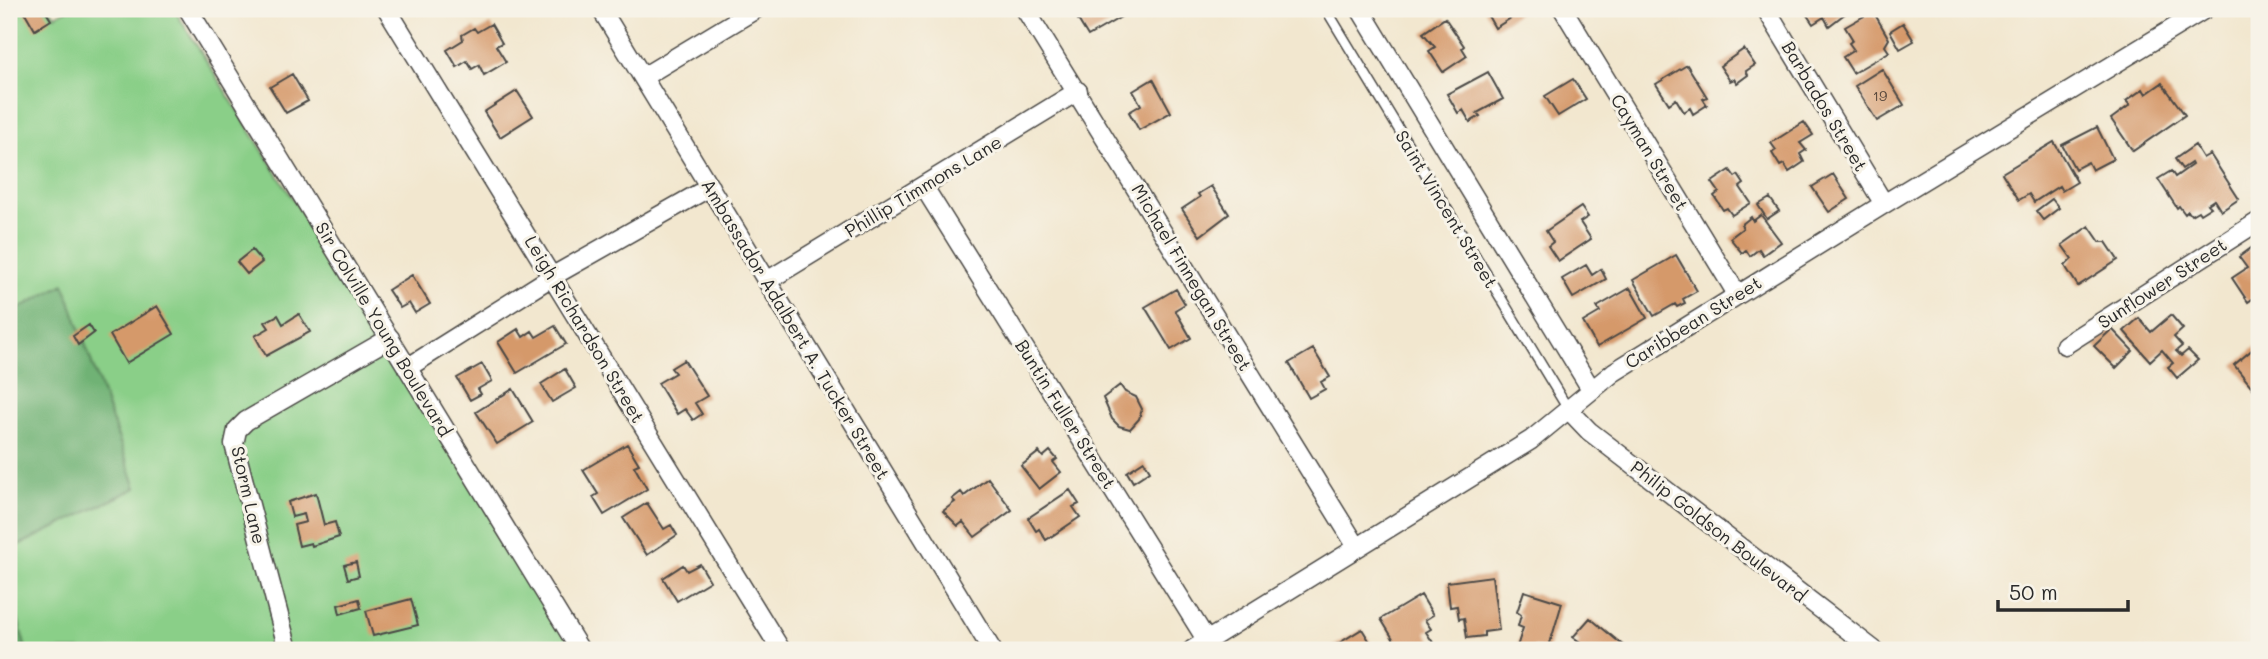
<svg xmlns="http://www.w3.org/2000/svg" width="2268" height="659" font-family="Mali,sans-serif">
<rect width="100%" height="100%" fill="#f7f3e8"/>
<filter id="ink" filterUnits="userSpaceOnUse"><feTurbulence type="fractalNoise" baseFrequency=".0143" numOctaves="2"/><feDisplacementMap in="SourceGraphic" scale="14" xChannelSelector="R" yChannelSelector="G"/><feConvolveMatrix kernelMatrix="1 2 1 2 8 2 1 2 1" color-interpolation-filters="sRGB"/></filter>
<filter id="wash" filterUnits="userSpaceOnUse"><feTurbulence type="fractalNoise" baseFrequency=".00686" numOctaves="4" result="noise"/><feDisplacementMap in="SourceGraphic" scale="28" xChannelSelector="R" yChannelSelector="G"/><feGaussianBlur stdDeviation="1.57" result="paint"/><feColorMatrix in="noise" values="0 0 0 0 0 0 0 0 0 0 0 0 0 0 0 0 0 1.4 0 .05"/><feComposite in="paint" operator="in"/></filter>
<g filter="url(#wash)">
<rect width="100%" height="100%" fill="#f2e7cf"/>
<path fill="#8acf88" stroke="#5a7d5a" stroke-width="2" d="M9,9H50L55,16L68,9H174L576,650H26L9,585V550L136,488L64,285L9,314Z"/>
<path fill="#6fb274" stroke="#4d6e50" stroke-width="2" d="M64,284L136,488L9,550V314Z
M9,585L26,650H9Z"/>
<g id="blocks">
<path fill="#d5996a" d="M27,9H44L51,20L35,30L24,11Z
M1081,9H1116L1121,17L1088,36L1074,13Z
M1484,9H1525L1495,28Z
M1810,9H1851L1829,26L1824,17L1813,24L1805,12Z
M1873,11L1889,39L1885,46L1889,52L1853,73L1843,57L1854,50L1849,43L1853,40L1845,27Z
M1445,18L1464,46L1462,48L1467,56L1443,72L1429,51L1435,47L1423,33Z
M1903,23L1914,41L1900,49L1890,31Z
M491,24L502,43L496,46L506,62L484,75L479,65L472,69L467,61L457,67L447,50L463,40L462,35L474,28L477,32Z
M1744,49L1755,65L1746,71L1748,75L1737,83L1734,79L1730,81L1720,66Z
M1687,65L1707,97L1703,99L1707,105L1693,114L1690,108L1684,112L1676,99L1669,104L1656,84Z
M1882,69L1904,105L1877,121L1855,86Z
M1488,72L1503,99L1477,113L1480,116L1470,122L1463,110L1458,113L1447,94Z
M292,74L308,101L286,113L270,87Z
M1153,79L1171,112L1139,130L1129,112L1141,105L1133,91Z
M1573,79L1586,99L1558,116L1545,96Z
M2162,83L2185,115L2133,151L2111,119L2130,105L2126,101L2143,89L2146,94Z
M517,91L533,116L500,137L484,112Z
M1804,122L1813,135L1800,143L1806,150L1800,154L1804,162L1789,172L1784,164L1780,166L1772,153L1776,150L1771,143Z
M2097,127L2113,159L2092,170L2088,162L2075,169L2062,145Z
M2054,142L2077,182L2062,191L2059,186L2034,202L2029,194L2019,200L2002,173Z
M2195,145L2203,158L2210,154L2239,199L2221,211L2214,200L2208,204L2211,207L2200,214L2198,211L2191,215L2188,211L2185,214L2179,206L2177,208L2158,179L2171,171L2175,177L2192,165L2191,163L2182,169L2175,159Z
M1730,170L1735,177L1738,175L1744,184L1740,187L1751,203L1732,215L1727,208L1723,210L1714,196L1719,192L1712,182Z
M1833,174L1849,199L1829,212L1812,187Z
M1211,186L1229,214L1200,236L1182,209L1200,197L1198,194Z
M1770,198L1779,211L1767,219L1758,205Z
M2052,199L2059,208L2043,220L2036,211Z
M1581,207L1588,217L1580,222L1591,239L1558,261L1548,246L1553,242L1546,231Z
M1761,215L1781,242L1763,255L1759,249L1750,256L1746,250L1742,253L1730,238L1743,228L1741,225L1751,217L1753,221Z
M2089,226L2100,242H2106L2118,260L2078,286L2065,266L2072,259L2062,245Z
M2258,243L2259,294L2248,302L2232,278L2247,268L2239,257Z
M252,250L262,262L247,274L237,262Z
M1676,255L1697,291L1683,299L1685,303L1677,307L1675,304L1654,316L1633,280Z
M1586,265L1592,275L1601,269L1606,279L1573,298L1562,279Z
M412,275L430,304L415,313L409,303L400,308L388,290Z
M1630,288L1647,318L1597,347L1583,322L1600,312L1597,307Z
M1176,289L1185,304L1175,310L1191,338L1171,350L1145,307Z
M157,306L174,334L126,363L110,335Z
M299,314L310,332L266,356L255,336L269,328L265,322L278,315L283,324Z
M2171,315L2183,329L2174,337L2182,346L2176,351L2181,356L2188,350L2198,360L2177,378L2168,367L2173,363L2162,350L2150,361L2124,331L2139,318L2151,332Z
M89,325L94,333L78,345L73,336Z
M555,326L566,344L517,373L498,342L518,329L523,337L532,331L536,337Z
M2112,329L2133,351L2116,368L2094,346Z
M2259,344V396L2234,365Z
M1313,349L1330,377L1321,382L1325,389L1309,398L1289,363Z
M684,360L707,396L695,403L702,414L693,420L685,409L677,414L658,383L675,373L671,368Z
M482,364L492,381L478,389L481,394L470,400L457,378Z
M565,369L576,388L552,402L541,384Z
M1120,385L1125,392L1136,397L1142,409L1139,419L1130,429L1119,426L1112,419L1103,398Z
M513,389L533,422L497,444L476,412Z
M627,444L639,464L634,466L647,489L604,515L593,497L598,494L583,470Z
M1050,451L1057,459L1053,462L1061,472L1039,489L1021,466L1039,452L1043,457Z
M1144,461L1150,471L1133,482L1127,472Z
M988,478L1012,510L975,537L963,522L958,526L943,511L955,502L952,499L961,492L964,496Z
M1070,490L1079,504L1073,507L1080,517L1046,540L1039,529L1036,531L1028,518Z
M316,493L324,525L335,522L339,537L312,546L311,543L299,546L294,525L306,522L304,514L292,517L288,502Z
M647,503L664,529L671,525L677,535L647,555L623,518Z
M356,562L359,576L348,579L344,565Z
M700,564L710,581L677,601L663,578L683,565L687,571Z
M1492,576L1499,630L1484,632V636L1467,638L1464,618L1459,619L1457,606L1450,607L1447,582Z
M1524,591L1562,603L1548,650L1534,647L1533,650H1516L1523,628L1518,626L1521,615L1517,612Z
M1421,595L1433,615L1425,620L1431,629L1426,632L1438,650H1400L1381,619Z
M359,599L361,608L340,614L338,605Z
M411,599L418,625L373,636L366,611Z
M1590,618L1625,647L1623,650H1574L1580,642L1573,637Z
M1362,629L1375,650H1328Z"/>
</g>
</g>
<g filter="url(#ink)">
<use href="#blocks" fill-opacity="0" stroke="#494744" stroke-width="2"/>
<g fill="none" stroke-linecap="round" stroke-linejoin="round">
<defs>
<path id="service" d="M1326,9L1568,409"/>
<path id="minor" d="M188,9L580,650
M387,9L781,650
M601,9L992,650
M1025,9L1357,547
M1360,9L1591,389
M1563,9L1737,294
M1766,9L1884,204
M643,77L756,9
M924,187L1207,641
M767,281L1078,91
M2065,345L2259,221
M407,368L553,276L710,187
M1568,409L1589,431L1874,650
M288,650L234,444L237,430L246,421L390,338
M1192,650L1531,440L1614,372L1884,204L2205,9"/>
</defs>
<use href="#service" stroke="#494744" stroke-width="12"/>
<use href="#minor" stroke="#494744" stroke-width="21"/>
<use href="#service" stroke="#fff" stroke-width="9"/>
<use href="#minor" stroke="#fff" stroke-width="18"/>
</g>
</g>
<g text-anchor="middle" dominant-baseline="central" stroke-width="6" stroke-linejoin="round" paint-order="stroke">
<g font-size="14" fill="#56463b">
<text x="1880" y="95">19</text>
</g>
<g font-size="18" fill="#2b2b2b" stroke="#f7f3e8">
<text transform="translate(1825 106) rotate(59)">Barbados Street</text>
<text transform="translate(1650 152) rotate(59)">Cayman Street</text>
<text transform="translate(923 186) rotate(-31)">Phillip Timmons Lane</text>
<text transform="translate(1447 209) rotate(59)">Saint Vincent Street</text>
<text transform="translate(1192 277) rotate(59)">Michael Finnegan Street</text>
<text transform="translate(2162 283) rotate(-33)">Sunflower Street</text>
<text transform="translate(1693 322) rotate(-32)">Caribbean Street</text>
<text transform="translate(384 329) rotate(59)">Sir Colville Young Boulevard</text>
<text transform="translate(585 329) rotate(59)">Leigh Richardson Street</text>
<text transform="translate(796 329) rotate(59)">Ambassador Adalbert A. Tucker Street</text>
<text transform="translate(1066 414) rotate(58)">Buntin Fuller Street</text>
<text transform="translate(249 495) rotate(77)">Storm Lane</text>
<text transform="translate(1719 531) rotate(38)">Philip Goldson Boulevard</text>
</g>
</g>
<rect width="2268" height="659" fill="none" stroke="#f7f3e8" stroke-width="35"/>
<path d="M1998 600v10h130v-10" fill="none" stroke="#2b2b2b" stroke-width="3.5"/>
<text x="2009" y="600" font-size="21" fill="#2b2b2b" stroke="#f7f3e8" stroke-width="5" paint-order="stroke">50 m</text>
</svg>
